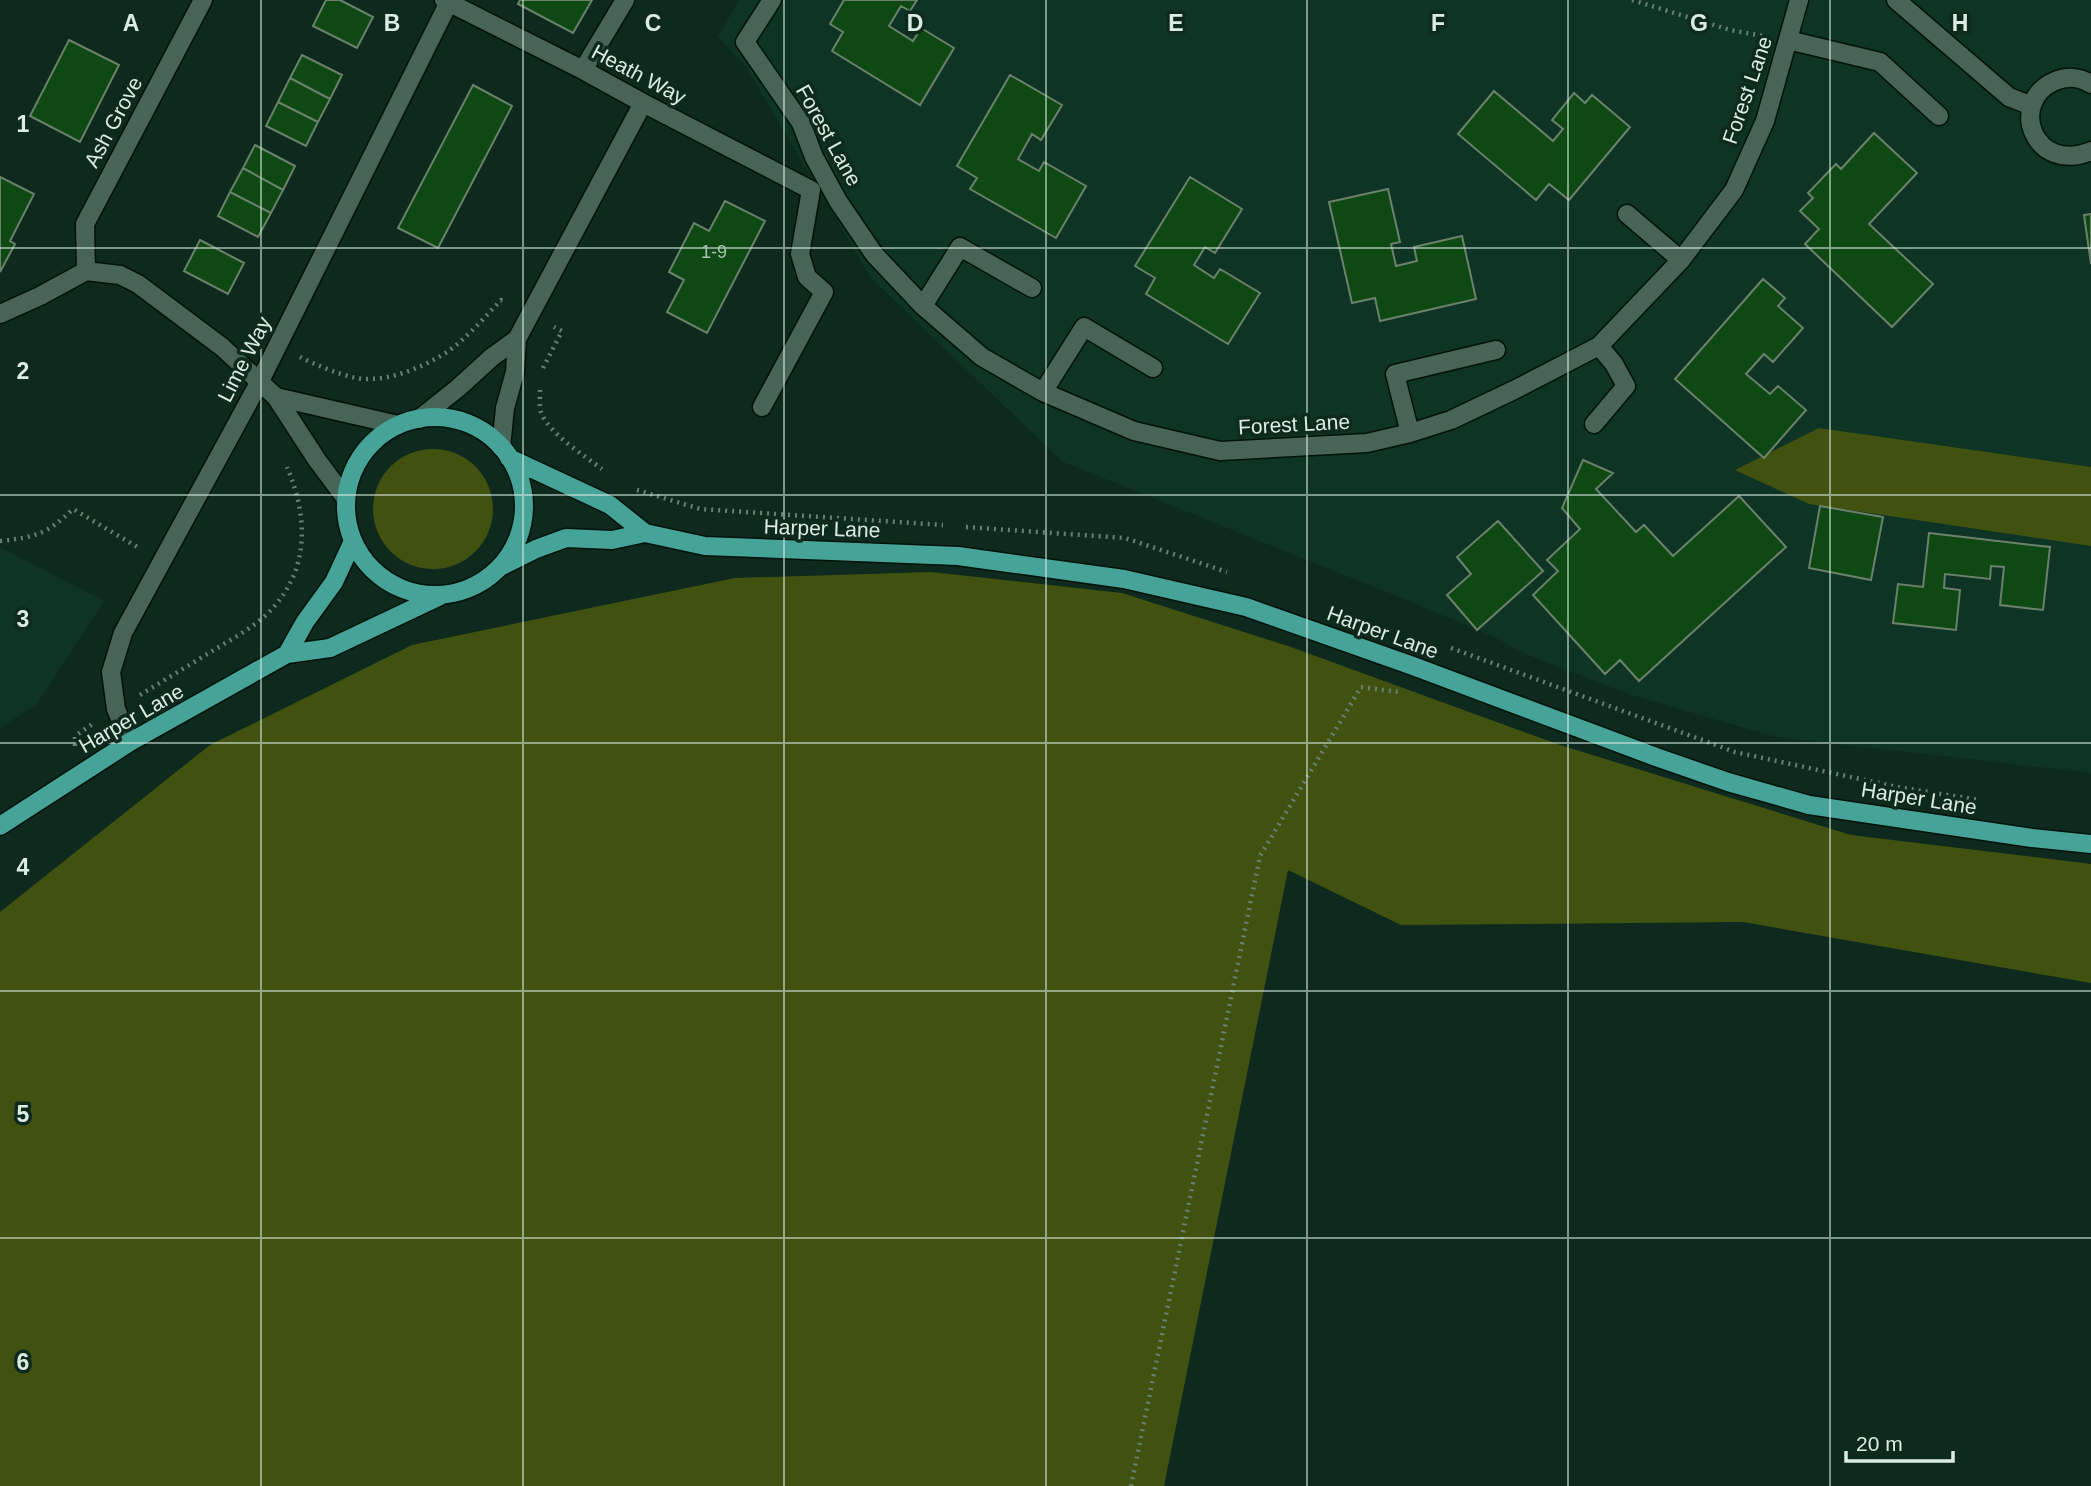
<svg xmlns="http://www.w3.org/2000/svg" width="2091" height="1486" font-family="Helvetica,sans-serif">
<rect width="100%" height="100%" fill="#0e2a1f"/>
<path fill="#0e3426" d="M739,0H2091V773L1776,737L1628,694L1528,655L1494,637L1397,596L1063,462L871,278L746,67L718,37Z
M0,547L104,601L36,705L0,728Z"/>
<path fill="#415210" d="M1819,428L2091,467V546L1809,504L1735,470Z
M373 509a60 60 0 1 1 120 0a60 60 0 1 1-120 0Z
M931,572L1122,593L1288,646L1560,745L1851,835L2091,864V983L1743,922L1401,925L1288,870L1164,1486H0V912L210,745L412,645L735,578Z"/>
<path fill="#0e4914" stroke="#6c816b" stroke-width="2" d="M326,0H340L373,17L357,48L313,26Z
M520,0H592L573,33L518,4Z
M844,0H917L910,11L901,6L889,26L913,41L921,28L954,48L920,105L832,51L843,32L830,24Z
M69,40L119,65L80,142L30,116Z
M302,55L342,75L330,99L290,78Z
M1010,75L1062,105L1041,140L1032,134L1018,159L1039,171L1044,162L1086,186L1056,238L970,189L977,178L957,166Z
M290,78L330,99L318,122L278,102Z
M473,85L512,106L438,248L398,228Z
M1494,91L1553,141L1563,129L1552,120L1574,93L1585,103L1592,95L1630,127L1569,200L1549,184L1536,200L1458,134Z
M278,102L318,122L306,146L266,126Z
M1874,133L1917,173L1869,224L1933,284L1892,327L1805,244L1819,229L1800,211L1813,198L1808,193L1836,164L1841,169Z
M255,145L295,166L283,190L243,168Z
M243,168L283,190L271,213L230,192Z
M0,177L34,194L10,241L15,244L0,272Z
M1190,177L1242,209L1215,253L1205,247L1194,265L1214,278L1220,269L1260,293L1228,344L1146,294L1155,278L1135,266Z
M1388,189L1400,242L1391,244L1396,266L1417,261L1414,247L1462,236L1476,299L1380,321L1375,298L1352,303L1329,202Z
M230,192L271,213L258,237L218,216Z
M725,201L765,221L707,333L667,312L684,280L669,272L694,223L709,231Z
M2091,214V264L2084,215Z
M200,240L244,263L228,294L184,271Z
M1763,279L1785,298L1778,306L1803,328L1773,362L1764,354L1746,374L1770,394L1778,386L1806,410L1764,458L1675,379Z
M1583,460L1613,473L1596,489L1636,532L1644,525L1673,556L1739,496L1786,547L1639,681L1620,660L1605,674L1533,595L1558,571L1547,560L1580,529L1562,508Z
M1820,506L1883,517L1871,580L1809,568Z
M1498,521L1543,571L1477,630L1447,595L1471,574L1457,557Z
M1929,533L2050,547L2043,610L2000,605L2004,567L1991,566L1990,579L1945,574L1944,588L1960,590L1956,630L1893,623L1898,584L1923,587Z"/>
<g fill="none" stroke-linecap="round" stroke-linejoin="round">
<defs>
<path id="minor" d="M444,0L583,70L643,103L811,190L800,254L807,277L824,292L762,407
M772,0L745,42L801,123L814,157L838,201L874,254L923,306L982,357L1043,392L1134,431L1220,451L1367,443L1410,433L1451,420L1514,390L1599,346L1681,260L1734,190L1765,121L1799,0
M1896,0L2009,97L2032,106
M1788,40L1880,62L1939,116
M583,70L625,0
M2091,84C2080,77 2067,76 2055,81C2007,102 2034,175 2091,151
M1627,214L1681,260
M86,271L85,224L203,0
M923,306L960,247L1032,288
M0,314L40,296L86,271L120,275L138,284L222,347L276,397L317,460L346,499
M1043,392L1084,327L1153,368
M276,397L398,425
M419,419L458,388L492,357L517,339L643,103
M1594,424L1626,386L1614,364L1599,346
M1410,433L1395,374L1496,350
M501,447L505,408L515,372L517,339
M130,742L116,709L111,672L123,633L260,381L450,0"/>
<path id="major" d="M346 506a89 89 0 1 1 178 0a89 89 0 1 1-178 0Z
M509,458L610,505L645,533L705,546L958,556L1124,579L1246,607L1413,666L1656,757L1728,782L1809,805L2032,838L2091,844
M502,566L536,549L566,538L612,540L645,533
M287,654L305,622L334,582L353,541
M0,826L130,742L287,654L330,648L440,596"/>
</defs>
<use href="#minor" stroke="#001209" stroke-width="21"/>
<use href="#major" stroke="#001209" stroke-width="21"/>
<path stroke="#687f75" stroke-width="4.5" stroke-dasharray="2 5" stroke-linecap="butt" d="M1632,0L1730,30L1763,36
M300,357C316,365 338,374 356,378C386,383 422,368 447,352C467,338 484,318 501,300L506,302
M543,368L562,331L554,327
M540,390C540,397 539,406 541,412C548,433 585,456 602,469
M637,490L700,509L943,525
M966,527L1125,538L1227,572
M0,541C36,537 47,534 73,509L139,548
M1451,648L1735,752L1897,787L1979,800
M140,695C163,681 186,667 209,653C228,641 250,630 266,615C310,573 309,519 287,467
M75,746V736L94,723
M1131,1486L1260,856L1361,687L1399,692"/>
<use href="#minor" stroke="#476457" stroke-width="18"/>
<use href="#major" stroke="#45a397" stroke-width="18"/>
</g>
<path fill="none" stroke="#dbece4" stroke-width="2" stroke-opacity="0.55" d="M261,0V1486M523,0V1486M784,0V1486M1046,0V1486M1307,0V1486M1568,0V1486M1830,0V1486M0,248H2091M0,495H2091M0,743H2091M0,991H2091M0,1238H2091"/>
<g text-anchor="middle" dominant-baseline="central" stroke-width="7" stroke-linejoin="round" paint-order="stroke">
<g font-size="18" fill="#a8c3b0">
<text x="714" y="252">1-9</text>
</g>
<g font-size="21" fill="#dbece4" stroke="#0e2a1f">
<text transform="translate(639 74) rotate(28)">Heath Way</text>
<text transform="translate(1747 90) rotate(-71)">Forest Lane</text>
<text transform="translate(113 122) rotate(-62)">Ash Grove</text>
<text transform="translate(829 135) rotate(61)">Forest Lane</text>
<text transform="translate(244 359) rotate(-63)">Lime Way</text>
<text transform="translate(1294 424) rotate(-3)">Forest Lane</text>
<text transform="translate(822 528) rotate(2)">Harper Lane</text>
<text transform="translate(1383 632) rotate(20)">Harper Lane</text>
<text transform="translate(131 718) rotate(-30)">Harper Lane</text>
<text transform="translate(1919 798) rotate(9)">Harper Lane</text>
</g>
</g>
<g font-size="23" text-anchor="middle" font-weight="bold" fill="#dbece4" stroke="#0e2a1f" stroke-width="7" stroke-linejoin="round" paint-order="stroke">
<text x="131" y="31">A</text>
<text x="392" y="31">B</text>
<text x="653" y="31">C</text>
<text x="915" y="31">D</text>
<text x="1176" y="31">E</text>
<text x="1438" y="31">F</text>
<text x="1699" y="31">G</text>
<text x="1960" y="31">H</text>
<text x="23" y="132">1</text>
<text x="23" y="379">2</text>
<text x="23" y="627">3</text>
<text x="23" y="875">4</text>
<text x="23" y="1122">5</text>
<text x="23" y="1370">6</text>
</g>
<path d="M1846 1451v10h107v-10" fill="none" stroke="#dbece4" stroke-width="3.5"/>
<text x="1856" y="1451" font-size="21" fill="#dbece4" stroke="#0e2a1f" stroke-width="5" paint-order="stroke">20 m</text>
</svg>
